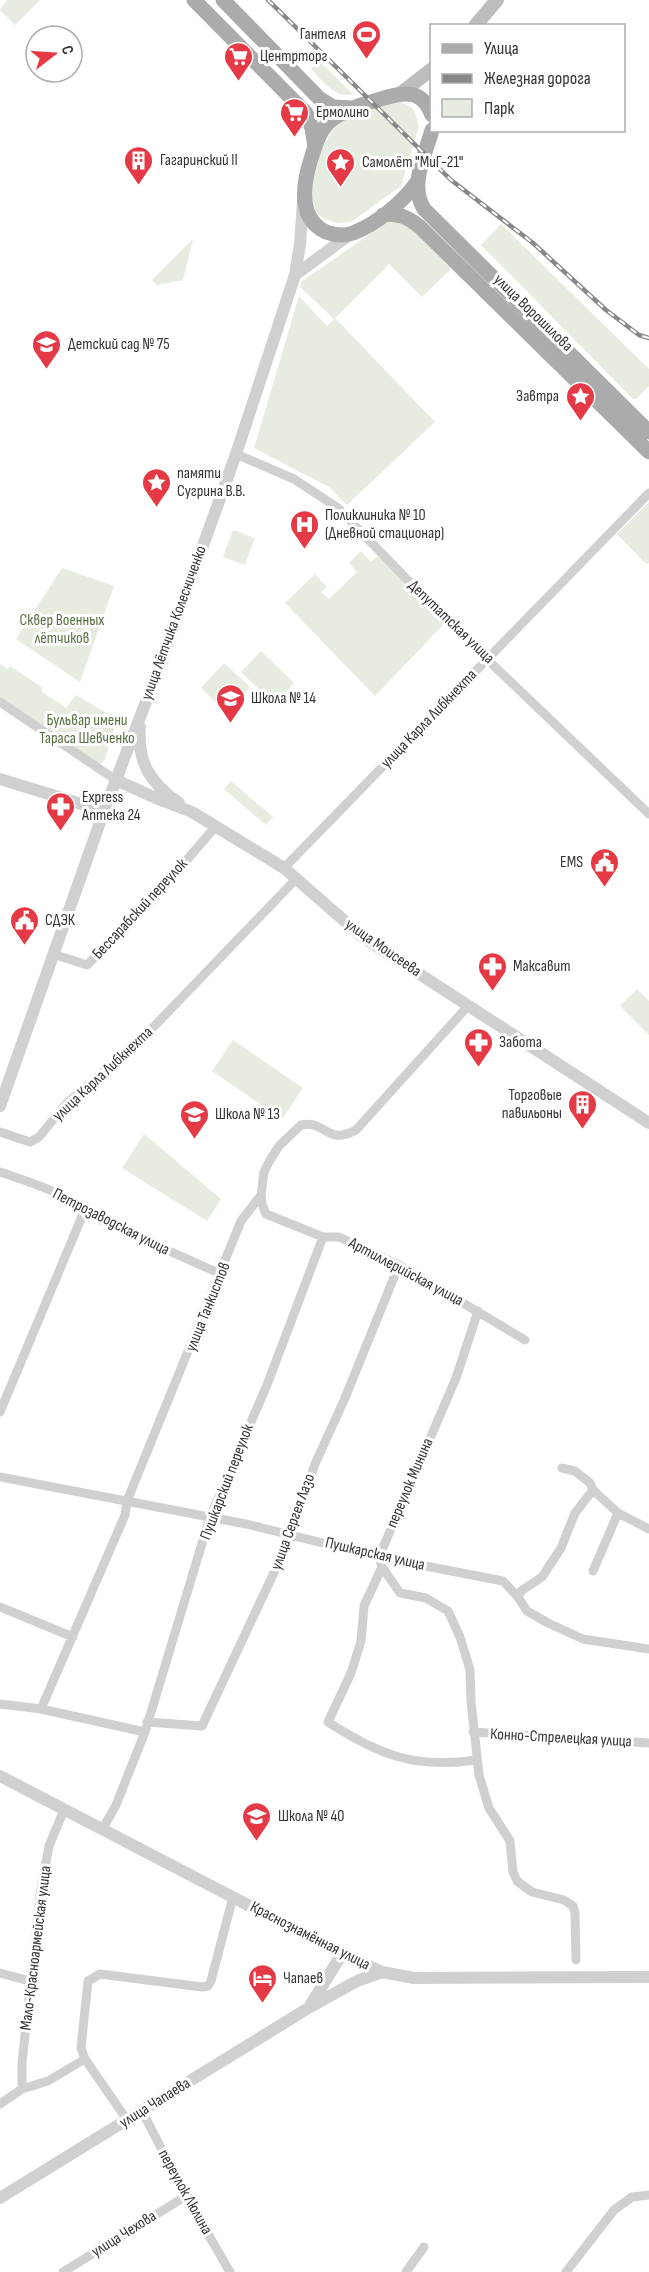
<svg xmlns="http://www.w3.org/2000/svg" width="649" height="2272" font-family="'Sofia Sans Condensed',sans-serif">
<rect width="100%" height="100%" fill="#fff"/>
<path fill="#e6ecdf" d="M7,0H40L15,25L0,10Z
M319,61L353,94C335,99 323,81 311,69Z
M398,101L409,106L414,110L419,126L401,186L351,222L336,223L323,218L317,213L311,201V189L321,151L331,132L341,121Z
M398,222L407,224L451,269L422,297L389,264L335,318L435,422L347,505L329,487L254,448L299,296L327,326L334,319L300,287L301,282L386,223Z
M501,224L649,369V386L636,399H633L481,245Z
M193,239L183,280L157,285L152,280Z
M649,502V563H645L617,534Z
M233,530L255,538L245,565L223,557Z
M361,551L371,562L378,556L444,624L375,696L285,603L315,574L327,587L321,592L329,599L357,572L349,563Z
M62,568L114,586L80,682L16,639Z
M261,651L294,683L274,704L241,672Z
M224,663L250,687L226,712L201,688Z
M0,664L8,669L10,666L43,688L41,691L66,708L76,695L117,719L105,759L101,763H95L0,697Z
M231,781L273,817L266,825L224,789Z
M637,989L649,1001V1035L620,1006Z
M233,1040L303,1088L282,1119L212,1071Z
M144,1134L221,1199L207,1221L122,1168Z"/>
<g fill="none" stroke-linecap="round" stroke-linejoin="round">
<path stroke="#d0d0d0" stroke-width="9" d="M236,454L294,479L338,508L449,623L649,814
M0,702L116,780
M284,868L649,493
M53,954L87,965L149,904L216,826
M0,1132L30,1142L39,1137L66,1104L141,1040L297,878
M0,1172C36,1184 73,1196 102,1221L221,1274
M261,1195L262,1204L266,1214L323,1237H339L399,1265L525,1340
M0,1412L86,1207
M562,1468L575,1471L590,1483L593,1490L618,1513L649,1529
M0,1477L246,1524L379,1557L503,1581L518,1597L527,1611L548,1623L583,1639L649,1649
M382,1567L400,1593L426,1598L448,1611L460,1637L470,1670L471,1701L479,1775L489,1808L510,1841L513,1872L517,1881L532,1892L564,1900L573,1906L575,1913L576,1960
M593,1571L618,1513
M518,1597L521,1591L542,1577L561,1548L575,1513L593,1490
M0,1607L73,1637
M0,1704L41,1709L145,1732
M41,1709L125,1515L127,1501L241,1221L261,1195L264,1172L270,1160L279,1146L301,1125C327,1120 326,1146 356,1130L468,1006
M147,1722L202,1726L285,1549L315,1464L345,1398L399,1265
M473,1732L649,1743
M476,1760C415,1769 379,1755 328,1722L351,1673L361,1641L364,1606L382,1567L379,1557L456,1378L478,1311
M64,1810L49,1846L41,1888L22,2063V2089L48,2081L85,2059L127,2120
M102,1830L116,1805L145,1732L210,1517L267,1385L323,1237
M0,1973L30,1981
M85,2059L81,2048L88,1981L100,1974L202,1987L208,1986L211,1981L233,1897
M0,2104L22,2089
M142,2111L186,2196L230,2272
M63,2272L186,2196
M406,2272L424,2247
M566,2272L614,2210L632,2197L649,2195"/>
<path stroke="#d0d0d0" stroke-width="12" d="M295,275L352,233
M140,727C137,762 150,783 179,803
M0,779L104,811
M116,780L158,799L192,812L284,868L364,938L649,1123
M0,1106L104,811L159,668L236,454L295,275L300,244L303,202
M0,1776L342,1954L382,1972L414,1978L649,1977
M311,2004L342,1954
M0,2198L310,2007L357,1981L382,1972"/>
<path stroke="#bdbdbd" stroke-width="14" d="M475,26L497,0
M401,93L432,69"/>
<path stroke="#ababab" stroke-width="15" d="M194,0L306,113L312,128L315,147
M223,0L320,99L333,107L353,108
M432,130C425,156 409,185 424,209L649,432
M417,182C403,202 377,224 353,233C344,236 334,235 326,232C297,218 303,184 311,159C315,146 319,132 329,122C345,108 368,103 388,97C409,91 423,92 432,115
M383,215C399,213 408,217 420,227L649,452"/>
<defs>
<path id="rail" d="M268,0L451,180L533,243L606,310L639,335L649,338"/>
</defs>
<use href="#rail" stroke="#888" stroke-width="4.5"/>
<use href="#rail" stroke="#fff" stroke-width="2" stroke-dasharray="7" stroke-linecap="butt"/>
</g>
<defs>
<symbol id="stadium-pin" viewBox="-11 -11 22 30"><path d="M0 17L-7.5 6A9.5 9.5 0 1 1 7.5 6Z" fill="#e63946" stroke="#fff"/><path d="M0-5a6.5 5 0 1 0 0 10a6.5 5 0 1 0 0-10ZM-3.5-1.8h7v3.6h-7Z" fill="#fff"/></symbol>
<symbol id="supermarket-pin" viewBox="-11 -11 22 30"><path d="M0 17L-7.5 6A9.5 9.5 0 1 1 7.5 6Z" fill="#e63946" stroke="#fff"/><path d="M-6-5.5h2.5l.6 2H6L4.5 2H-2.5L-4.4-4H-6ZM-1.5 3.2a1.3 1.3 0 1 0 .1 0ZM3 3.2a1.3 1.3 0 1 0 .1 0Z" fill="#fff"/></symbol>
<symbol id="building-pin" viewBox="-11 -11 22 30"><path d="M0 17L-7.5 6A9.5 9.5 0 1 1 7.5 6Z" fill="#e63946" stroke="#fff"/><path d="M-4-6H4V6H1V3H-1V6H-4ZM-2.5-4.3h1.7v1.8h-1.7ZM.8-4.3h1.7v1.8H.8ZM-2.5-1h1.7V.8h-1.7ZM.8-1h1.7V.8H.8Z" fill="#fff"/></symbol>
<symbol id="sight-pin" viewBox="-11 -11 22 30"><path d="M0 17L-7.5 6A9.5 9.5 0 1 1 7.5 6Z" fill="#e63946" stroke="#fff"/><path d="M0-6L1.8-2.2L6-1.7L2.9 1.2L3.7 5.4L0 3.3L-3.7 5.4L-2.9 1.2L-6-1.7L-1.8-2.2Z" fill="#fff"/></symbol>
<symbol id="school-pin" viewBox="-11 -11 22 30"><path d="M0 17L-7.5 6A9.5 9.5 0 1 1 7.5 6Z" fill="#e63946" stroke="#fff"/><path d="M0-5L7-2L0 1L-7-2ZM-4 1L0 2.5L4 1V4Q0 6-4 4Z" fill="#fff"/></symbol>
<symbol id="hospital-pin" viewBox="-11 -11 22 30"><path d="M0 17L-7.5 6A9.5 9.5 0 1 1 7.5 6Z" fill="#e63946" stroke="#fff"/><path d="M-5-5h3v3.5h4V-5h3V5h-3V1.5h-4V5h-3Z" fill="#fff"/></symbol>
<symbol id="pharmacy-pin" viewBox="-11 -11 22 30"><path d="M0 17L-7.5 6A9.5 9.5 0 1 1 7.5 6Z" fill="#e63946" stroke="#fff"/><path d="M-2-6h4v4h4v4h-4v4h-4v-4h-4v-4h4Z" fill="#fff"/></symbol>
<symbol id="civic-pin" viewBox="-11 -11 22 30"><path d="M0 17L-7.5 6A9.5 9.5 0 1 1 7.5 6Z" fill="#e63946" stroke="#fff"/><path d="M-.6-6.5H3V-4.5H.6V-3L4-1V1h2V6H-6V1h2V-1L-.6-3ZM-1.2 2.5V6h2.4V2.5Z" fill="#fff"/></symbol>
<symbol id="hotel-pin" viewBox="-11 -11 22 30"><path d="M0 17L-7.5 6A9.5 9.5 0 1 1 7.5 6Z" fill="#e63946" stroke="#fff"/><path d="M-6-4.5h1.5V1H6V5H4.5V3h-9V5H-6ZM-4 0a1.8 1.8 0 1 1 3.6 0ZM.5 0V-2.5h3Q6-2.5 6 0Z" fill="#fff"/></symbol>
</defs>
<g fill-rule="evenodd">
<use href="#stadium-pin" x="350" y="18" width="33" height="45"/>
<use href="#supermarket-pin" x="222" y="40" width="33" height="45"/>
<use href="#supermarket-pin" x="278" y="96" width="33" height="45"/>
<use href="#building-pin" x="122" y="144" width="33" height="45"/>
<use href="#sight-pin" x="324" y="146" width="33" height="45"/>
<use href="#school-pin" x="30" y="328" width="33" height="45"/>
<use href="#sight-pin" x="564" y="380" width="33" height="45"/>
<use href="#sight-pin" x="140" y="466" width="33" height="45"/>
<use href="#hospital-pin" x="288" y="508" width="33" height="45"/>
<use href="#school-pin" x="214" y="682" width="33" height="45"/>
<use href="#pharmacy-pin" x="44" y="790" width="33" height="45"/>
<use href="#civic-pin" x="588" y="846" width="33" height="45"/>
<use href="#civic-pin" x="8" y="904" width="33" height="45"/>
<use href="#pharmacy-pin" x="476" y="950" width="33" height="45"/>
<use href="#pharmacy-pin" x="462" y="1026" width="33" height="45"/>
<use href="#building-pin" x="566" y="1088" width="33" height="45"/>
<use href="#school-pin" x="178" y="1098" width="33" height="45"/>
<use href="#school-pin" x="240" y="1800" width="33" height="45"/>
<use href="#hotel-pin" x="246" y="1962" width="33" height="45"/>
</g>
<g text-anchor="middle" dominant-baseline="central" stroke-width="6" stroke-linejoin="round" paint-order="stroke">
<g font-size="16" fill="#333" stroke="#fff" text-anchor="start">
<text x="346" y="34" text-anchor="end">Гантеля</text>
<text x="260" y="56">Центрторг</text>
<text x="316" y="112">Ермолино</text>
<text x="160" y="160">Гагаринский II</text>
<text x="362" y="162">Самолёт "МиГ-21"</text>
<text x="68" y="344">Детский сад № 75</text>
<text x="559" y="396" text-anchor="end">Завтра</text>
<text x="177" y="473">памяти<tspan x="177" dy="18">Сугрина В.В.</tspan></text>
<text x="325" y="515">Поликлиника № 10<tspan x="325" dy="18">(Дневной стационар)</tspan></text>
<text x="251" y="698">Школа № 14</text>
<text x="82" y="797">Express<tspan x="82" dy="18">Аптека 24</tspan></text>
<text x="583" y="862" text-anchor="end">EMS</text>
<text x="45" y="920">СДЭК</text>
<text x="513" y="966">Максавит</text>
<text x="499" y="1042">Забота</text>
<text x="562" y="1095" text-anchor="end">Торговые<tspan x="562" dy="18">павильоны</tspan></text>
<text x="215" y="1114">Школа № 13</text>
<text x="278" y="1816">Школа № 40</text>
<text x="283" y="1978">Чапаев</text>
</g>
<g font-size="16" fill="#333" stroke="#fff">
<text transform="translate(533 313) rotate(44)">улица Ворошилова</text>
<text transform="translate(451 622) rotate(44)">Депутатская улица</text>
<text transform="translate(174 623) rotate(-70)">улица Лётчика Колесниченко</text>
<text transform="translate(429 719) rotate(-46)">улица Карла Либкнехта</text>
<text transform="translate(140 909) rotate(-47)">Бессарабский переулок</text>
<text transform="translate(383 948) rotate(35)">улица Моисеева</text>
<text transform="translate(103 1074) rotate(-43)">улица Карла Либкнехта</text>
<text transform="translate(111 1222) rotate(27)">Петрозаводская улица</text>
<text transform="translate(406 1272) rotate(28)">Артиллерийская улица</text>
<text transform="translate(208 1307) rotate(-68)">улица Танкистов</text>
<text transform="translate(227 1482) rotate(-69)">Пушкарский переулок</text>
<text transform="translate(410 1483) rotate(-67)">переулок Минина</text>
<text transform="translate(293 1522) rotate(-70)">улица Сергея Лазо</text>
<text transform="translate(375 1554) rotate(13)">Пушкарская улица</text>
<text transform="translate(561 1738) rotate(3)">Конно-Стрелецкая улица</text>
<text transform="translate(310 1936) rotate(27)">Краснознамённая улица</text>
<text transform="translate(36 1948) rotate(-83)">Мало-Красноармейская улица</text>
<text transform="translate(155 2103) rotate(-32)">улица Чапаева</text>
<text transform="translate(185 2192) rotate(61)">переулок Люлина</text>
<text transform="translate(124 2234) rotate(-32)">улица Чехова</text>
</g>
<g font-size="16" fill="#56703f" stroke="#fff">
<text x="62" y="620">Сквер Военных<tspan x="62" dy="18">лётчиков</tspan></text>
<text x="87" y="720">Бульвар имени<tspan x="87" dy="18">Тараса Шевченко</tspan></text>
</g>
</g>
<rect x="430" y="24" width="195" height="108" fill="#ffffff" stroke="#adadad" stroke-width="1.5"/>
<rect x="442" y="44" width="30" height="9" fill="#ababab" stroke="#adadad" stroke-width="1.5"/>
<text x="484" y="54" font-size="18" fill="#333333">Улица</text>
<rect x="442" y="74" width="30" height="9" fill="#888888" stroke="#adadad" stroke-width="1.5"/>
<text x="484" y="84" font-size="18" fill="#333333">Железная дорога</text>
<rect x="442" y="99" width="30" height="18" fill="#e6ecdf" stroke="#adadad" stroke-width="1.5"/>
<text x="484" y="114" font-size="18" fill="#333333">Парк</text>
<g transform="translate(54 54) rotate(73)"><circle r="28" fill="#ffffff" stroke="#adadad" stroke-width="1.5"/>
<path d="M0-4.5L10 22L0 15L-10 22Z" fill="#e63946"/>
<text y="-9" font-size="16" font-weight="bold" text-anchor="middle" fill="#333333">С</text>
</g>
</svg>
